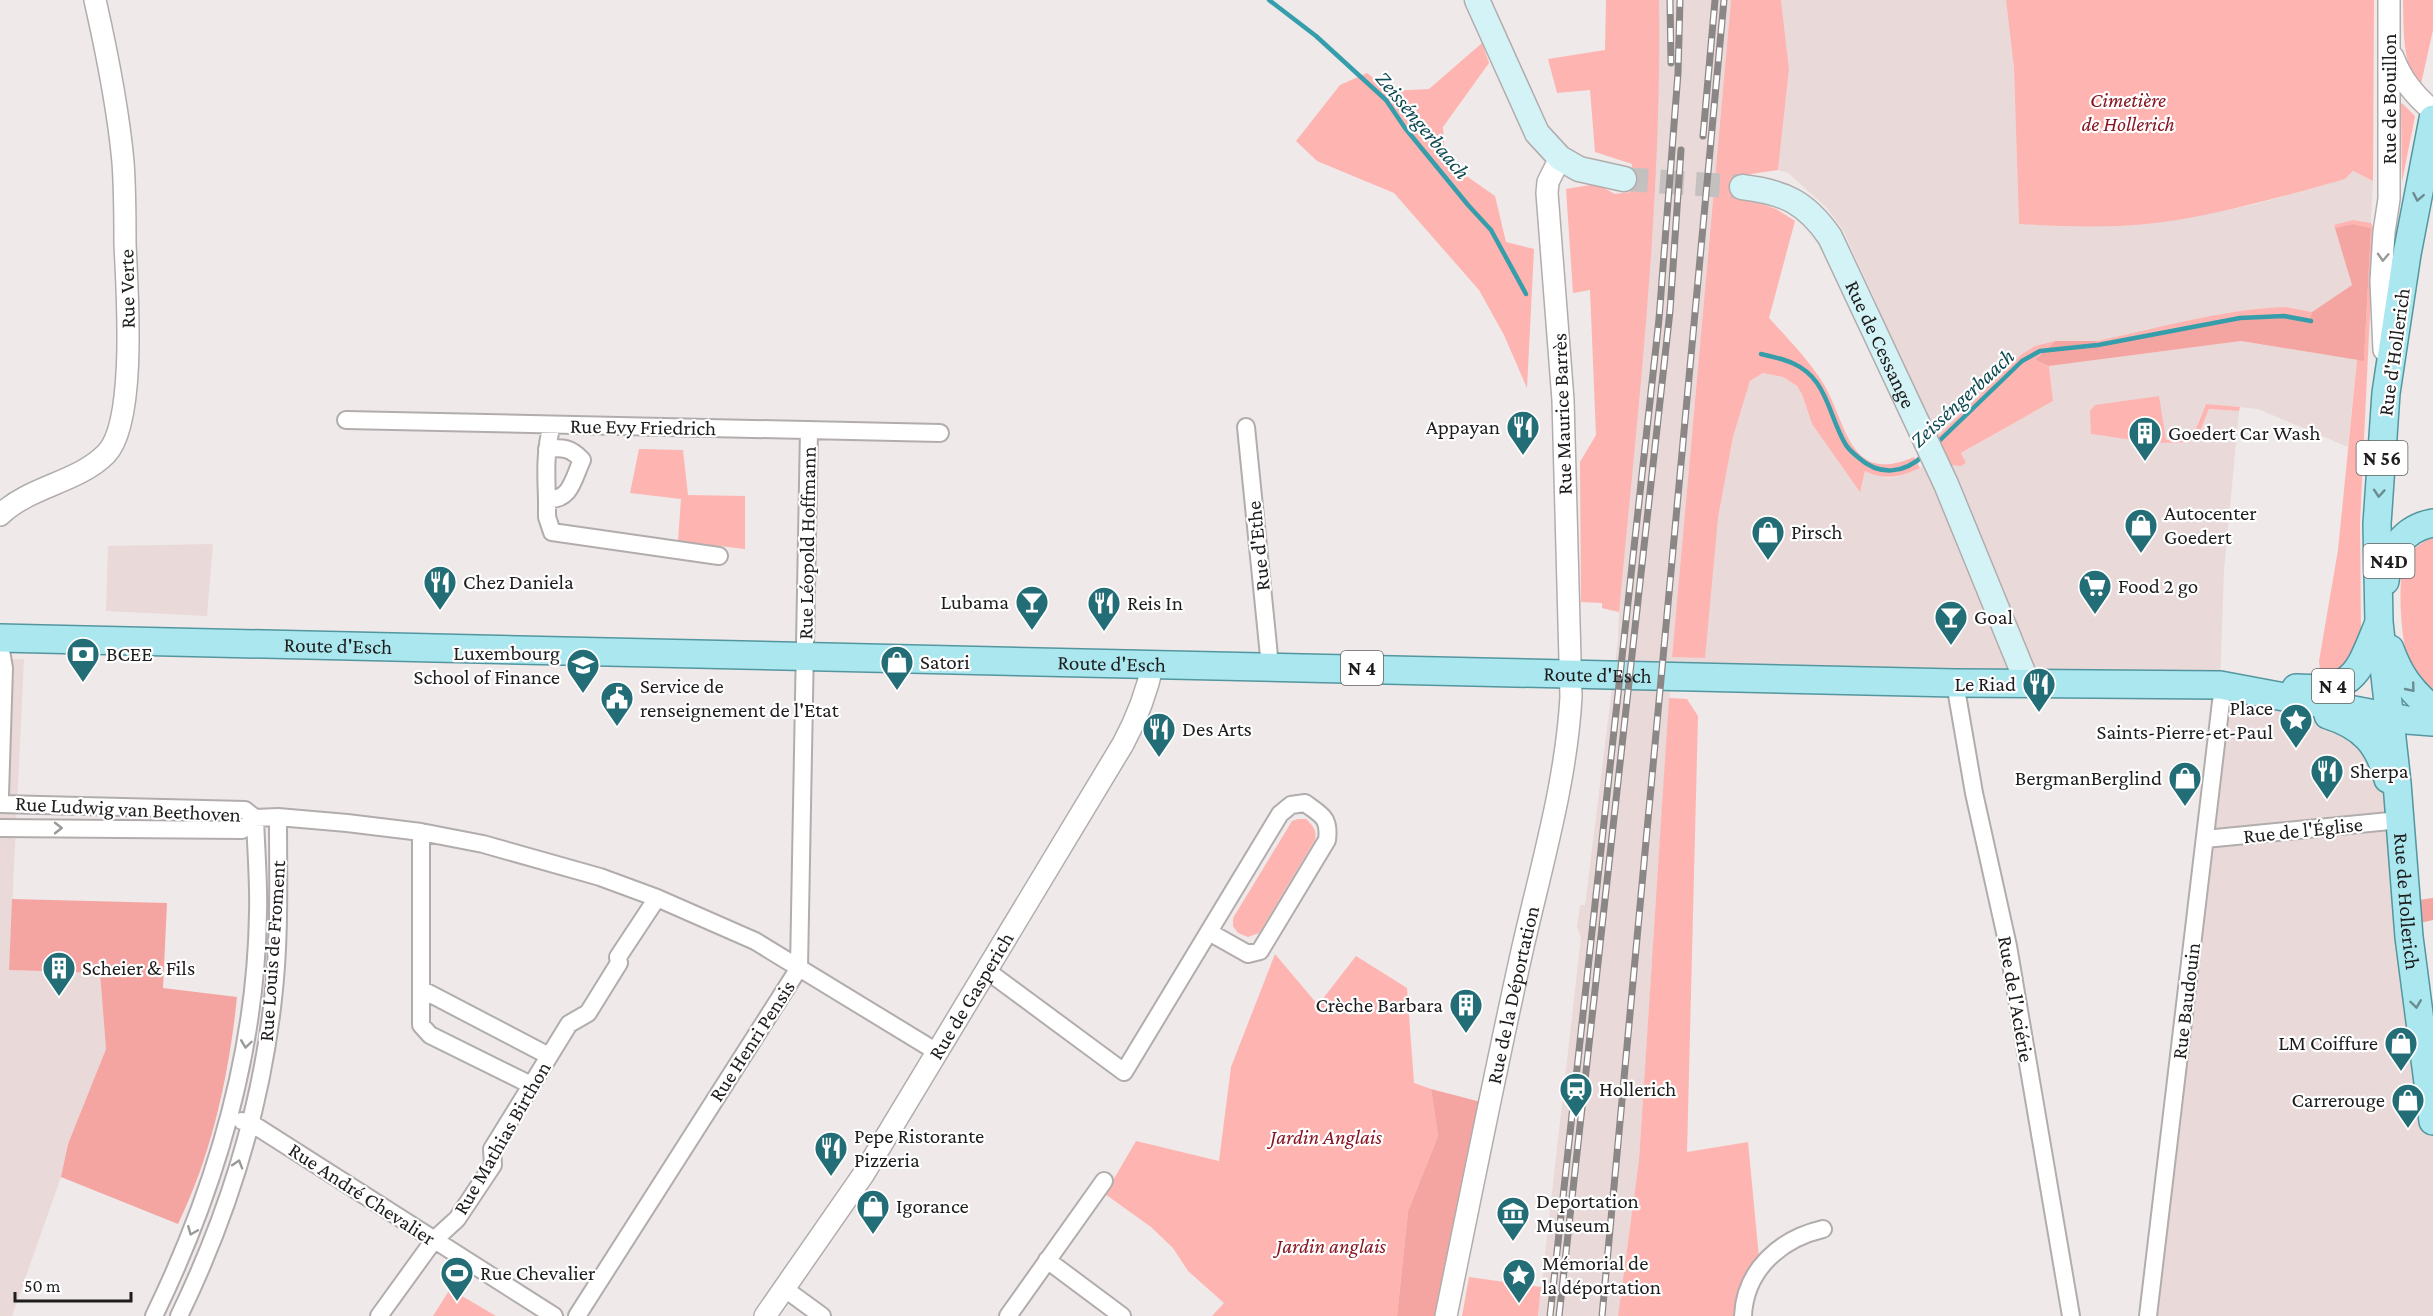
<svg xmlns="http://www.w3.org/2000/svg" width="2433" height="1316" font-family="'Crimson Pro',serif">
<rect width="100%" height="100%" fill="#efe9e9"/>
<path fill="#e9dad9" d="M1606,0H1731L1672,657L1718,518L1733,437L1750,381L1763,373L1783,377L1797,386L1802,394L1812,424L1860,491L1865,471L1887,478L1897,477L1920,468L1943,448L1951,465L1960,466L1966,463L1960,454L2053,401L2049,366L2241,341L2357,360L2348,447L2258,409L2206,404L2193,434L2187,437L2166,440L2095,405L2167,443L2196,438L2209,409L2239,411L2224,570L2220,685L1671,676L1639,1160L1618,1316H1538L1581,937L1577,927L1580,905H1585L1618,640L1619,612L1602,608L1615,194L1632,192V164Z
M1781,0H2006L2014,68L2019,224L2121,226L2186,218L2252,205L2345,179L2353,171L2373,181L2371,223L2353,220L2352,285L2312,312L2286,307L2097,341H2055L2035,346L2022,354L1937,437L1843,230L1826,207L1788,173L1778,170L1789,69Z
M213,544L207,616L106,611L108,546Z
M0,659H24L9,970L100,973L106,1049L68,1144L61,1177L12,1316H0Z
M2223,685L2328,715L2385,765L2433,1122V1316H2148Z"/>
<path fill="#feb4b0" d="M1606,0H1659C1662,205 1638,408 1619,612L1602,608V603L1581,602L1580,462L1596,435L1590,290L1573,293L1566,189L1596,184L1615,194L1631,192L1632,164L1595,152L1590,90L1557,93L1548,59L1605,50Z
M1731,0H1781L1789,69L1778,170L1744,175L1741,197L1776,209L1795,221L1769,318C1788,339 1808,359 1823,383C1847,422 1848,486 1914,457L1920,468C1900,477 1886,481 1865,471L1860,492L1812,424L1802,394L1797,386L1783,377L1763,373L1750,381L1733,437L1718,518L1705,658L1672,657Z
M2006,0H2374L2373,181L2353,171L2345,179L2335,182C2265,201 2192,223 2120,226C2086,227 2052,226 2019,224L2014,68Z
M2403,0H2433V30L2421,84C2401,68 2404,23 2403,0Z
M1482,43L1489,63L1443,127L1445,161L1495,196L1506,242L1534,249L1527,388L1504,335L1479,290L1394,193L1317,161L1296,141L1340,85L1367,73L1390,91L1429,89Z
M2402,103L2415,116L2402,182L2401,105Z
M2353,220L2371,223L2374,229L2360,523L2361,637L2341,671L2321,680L2319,661L2338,550L2357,360H2364L2371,228L2353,224L2335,228L2334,225Z
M2286,307L2312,312L2311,321L2284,316L2098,345L2097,341C2159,328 2223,309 2286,307Z
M2055,341L2035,360L2049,366L2053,401L1961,453L1966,463L1961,466L1951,465L1937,437L2022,354L2035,346Z
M2159,396L2166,440C2198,436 2194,432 2206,404L2240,407L2239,411L2209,409C2205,417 2201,433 2194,438C2181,450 2111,436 2091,434L2090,411L2095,405Z
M639,449L683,450L688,495L745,496V549L678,541L681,499L630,493Z
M2430,538H2433V692C2423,684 2415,676 2410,664C2401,646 2396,576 2406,559C2412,549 2420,544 2430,538Z
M1669,698L1687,699L1698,716L1687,1152L1748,1142L1760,1268L1744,1316H1618L1639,1160Z
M1298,819H1306C1313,826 1317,830 1315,840L1259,933L1248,937L1238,933L1233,926V918L1292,821Z
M1275,954L1318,1005L1356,956L1407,988L1414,1083L1431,1089L1438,1136L1408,1211L1397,1316H1212L1224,1303L1188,1271L1173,1248L1151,1227L1105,1194L1136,1141L1219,1161L1231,1067Z
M1469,1277L1541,1287L1538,1316H1462Z
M450,1289L496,1316H433Z"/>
<path fill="#f4a5a2" d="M2353,224L2371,228L2364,361L2241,341L2049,366L2035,360L2055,341H2097L2099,345L2240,318L2284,316L2310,320L2312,312L2352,285L2335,228Z
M2433,898V920L2420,923L2419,900Z
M12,899L167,903L163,988L237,997C229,1075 212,1154 178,1224L61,1177L68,1144L106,1049L100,973L9,970Z
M1431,1089L1481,1102L1436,1316H1397L1408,1211L1438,1136Z"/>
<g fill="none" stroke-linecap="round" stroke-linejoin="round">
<path stroke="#369eab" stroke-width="4.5" d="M1269,0L1316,36L1386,100L1405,128L1468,205L1491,230L1526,294
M1761,354C1783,359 1803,363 1817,383C1830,401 1834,426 1846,445C1849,450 1854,454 1859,458C1879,476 1904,474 1924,455
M1935,445L2022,361L2040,351L2098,345L2240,318L2284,316L2311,321"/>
<path stroke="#c5c0c0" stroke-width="24" stroke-dasharray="24 12" stroke-linecap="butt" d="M1624,179L1742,187"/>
<defs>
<path id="minor" d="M346,420L940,433
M1246,427L1270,666
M547,449C563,447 571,448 582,460C573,479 571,501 547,499C546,474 545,449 552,425
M547,499V517L552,532L719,556
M0,645L4,668L0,795
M1955,683L1974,793L2008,946L2071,1316
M0,804L245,810L255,818L278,817L347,823L421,832L483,844L600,877L657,898L755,941L937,1052
M0,828L242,830L255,818
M421,832V1025L430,1035L531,1085
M2205,839L2400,820
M986,970L1124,1072L1280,814L1291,805L1305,803C1321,815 1330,817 1327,840L1260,951L1248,954L1209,932
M421,989L549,1056
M242,1121L251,1123L554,1316
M1047,1260L1122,1316
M785,1289L822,1316
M154,1316C215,1190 256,1054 258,913C259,882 256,850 255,818
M179,1316C227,1217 261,1109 273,999C280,939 278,878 278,817
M379,1316L434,1240L457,1219L493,1165L492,1149L569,1024L588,1013L619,963L618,957L657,898
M577,1316L799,968L809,430
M1008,1316L1104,1181
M1743,1316C1745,1270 1780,1239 1823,1229
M2148,1316L2223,685"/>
<g id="tertiary">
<path d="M2393,57C2402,80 2414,95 2433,111"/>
<path d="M2384,350L2381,281L2384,232L2389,199V0"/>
<path d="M0,515C30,486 77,483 106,454C137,423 127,288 125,244C125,217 125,189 123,162C118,107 107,53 95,0"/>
<path id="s1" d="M765,1316L863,1175L1123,744C1137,718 1147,692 1153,663"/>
<path id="s2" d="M1446,1316C1471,1194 1495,1072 1522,951C1541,867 1566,784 1571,697L1563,400L1547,193L1548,182L1560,158"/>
</g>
<g id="secondary">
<path d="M1477,0L1537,133L1560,158L1579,169L1624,179"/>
<path id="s3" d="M1742,187C1784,192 1806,202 1830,237L1946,484L2027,682"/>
</g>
<g id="primary">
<path id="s4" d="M2433,119L2407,254L2386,393L2377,524L2379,622L2397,783L2409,937L2433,1121"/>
<path d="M2385,581C2388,552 2403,528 2433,523"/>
<path id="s5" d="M0,638L1955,683L2220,685L2407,720L2433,722"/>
<path d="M2390,649C2399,674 2411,692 2433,709"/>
<path d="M2296,688C2355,692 2358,673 2378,625"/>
<path d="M2328,715C2363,726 2379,744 2388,779"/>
</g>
</defs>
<use href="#minor" stroke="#b2adac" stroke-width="20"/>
<use href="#tertiary" stroke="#b2adac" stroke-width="24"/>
<use href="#secondary" stroke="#b2adac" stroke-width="27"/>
<use href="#primary" stroke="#54969f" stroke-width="30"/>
<use href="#minor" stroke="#fff" stroke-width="16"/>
<use href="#tertiary" stroke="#fff" stroke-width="21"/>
<use href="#secondary" stroke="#d4f3f7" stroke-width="24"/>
<use href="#primary" stroke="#aae7ef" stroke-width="27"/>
<defs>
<path id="rail" d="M1670,0L1671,63
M1703,136L1715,0
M1550,1316L1659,319L1678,73L1680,0
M1559,1316L1670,311L1681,150
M1602,1316L1724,0"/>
</defs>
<use href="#rail" stroke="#8b8787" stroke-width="7"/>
<use href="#rail" stroke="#fff" stroke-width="4.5" stroke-dasharray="14" stroke-linecap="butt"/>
</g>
<defs><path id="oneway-chevron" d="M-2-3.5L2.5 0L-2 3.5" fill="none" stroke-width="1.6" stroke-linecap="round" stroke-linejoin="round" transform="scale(1.5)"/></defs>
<g stroke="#6b8c90">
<use href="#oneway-chevron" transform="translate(2418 197) rotate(101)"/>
<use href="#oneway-chevron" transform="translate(2379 493) rotate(94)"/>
<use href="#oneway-chevron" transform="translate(2411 688) rotate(51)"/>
<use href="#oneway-chevron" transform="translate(2416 1004) rotate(82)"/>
</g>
<g stroke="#9a9999">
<use href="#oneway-chevron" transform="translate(2383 257) rotate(93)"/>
<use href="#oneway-chevron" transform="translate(58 828)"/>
<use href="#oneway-chevron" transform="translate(246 1044) rotate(98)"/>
<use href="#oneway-chevron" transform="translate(238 1164) rotate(-73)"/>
<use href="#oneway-chevron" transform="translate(192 1231) rotate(112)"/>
</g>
<defs>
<symbol id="restaurant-pin" viewBox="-11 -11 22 30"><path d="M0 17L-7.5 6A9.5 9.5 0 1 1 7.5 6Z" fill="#236d76" stroke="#fff"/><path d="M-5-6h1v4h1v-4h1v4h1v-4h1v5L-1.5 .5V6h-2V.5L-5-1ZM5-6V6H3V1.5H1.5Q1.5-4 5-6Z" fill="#fff"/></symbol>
<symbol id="building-pin" viewBox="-11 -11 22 30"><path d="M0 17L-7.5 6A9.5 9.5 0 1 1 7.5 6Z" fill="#236d76" stroke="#fff"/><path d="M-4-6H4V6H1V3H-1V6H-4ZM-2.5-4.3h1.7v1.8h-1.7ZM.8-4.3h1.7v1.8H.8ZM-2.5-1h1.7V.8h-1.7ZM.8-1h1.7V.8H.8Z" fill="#fff"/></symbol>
<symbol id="shop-pin" viewBox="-11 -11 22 30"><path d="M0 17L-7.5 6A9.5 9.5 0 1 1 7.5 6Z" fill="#236d76" stroke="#fff"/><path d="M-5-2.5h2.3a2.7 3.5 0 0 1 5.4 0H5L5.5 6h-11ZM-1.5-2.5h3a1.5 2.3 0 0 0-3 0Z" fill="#fff"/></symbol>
<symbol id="supermarket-pin" viewBox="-11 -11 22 30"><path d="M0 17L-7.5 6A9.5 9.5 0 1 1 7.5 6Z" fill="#236d76" stroke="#fff"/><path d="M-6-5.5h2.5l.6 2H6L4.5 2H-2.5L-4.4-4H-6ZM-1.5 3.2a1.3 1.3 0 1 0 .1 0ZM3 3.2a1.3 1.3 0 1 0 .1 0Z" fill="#fff"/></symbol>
<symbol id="bar-pin" viewBox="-11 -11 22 30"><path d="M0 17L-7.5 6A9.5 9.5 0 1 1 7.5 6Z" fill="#236d76" stroke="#fff"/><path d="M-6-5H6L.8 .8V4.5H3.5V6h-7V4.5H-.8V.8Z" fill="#fff"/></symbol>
<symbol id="bank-pin" viewBox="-11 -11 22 30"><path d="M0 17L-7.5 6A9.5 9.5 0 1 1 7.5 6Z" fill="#236d76" stroke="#fff"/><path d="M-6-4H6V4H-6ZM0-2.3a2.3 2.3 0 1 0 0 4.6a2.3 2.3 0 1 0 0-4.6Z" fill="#fff"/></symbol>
<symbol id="university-pin" viewBox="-11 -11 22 30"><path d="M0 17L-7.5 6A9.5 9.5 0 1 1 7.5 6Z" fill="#236d76" stroke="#fff"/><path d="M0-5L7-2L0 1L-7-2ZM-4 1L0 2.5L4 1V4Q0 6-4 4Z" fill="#fff"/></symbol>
<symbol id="civic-pin" viewBox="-11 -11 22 30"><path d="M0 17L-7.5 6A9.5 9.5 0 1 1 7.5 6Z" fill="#236d76" stroke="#fff"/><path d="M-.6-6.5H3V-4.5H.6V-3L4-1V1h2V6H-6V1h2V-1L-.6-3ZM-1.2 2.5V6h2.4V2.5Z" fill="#fff"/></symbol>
<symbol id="sight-pin" viewBox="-11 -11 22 30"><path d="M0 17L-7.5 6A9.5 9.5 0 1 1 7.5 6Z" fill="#236d76" stroke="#fff"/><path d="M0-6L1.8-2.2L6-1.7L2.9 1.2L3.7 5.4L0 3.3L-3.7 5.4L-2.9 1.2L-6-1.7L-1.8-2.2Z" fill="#fff"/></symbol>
<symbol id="station-pin" viewBox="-11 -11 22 30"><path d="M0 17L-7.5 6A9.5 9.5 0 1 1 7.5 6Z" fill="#236d76" stroke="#fff"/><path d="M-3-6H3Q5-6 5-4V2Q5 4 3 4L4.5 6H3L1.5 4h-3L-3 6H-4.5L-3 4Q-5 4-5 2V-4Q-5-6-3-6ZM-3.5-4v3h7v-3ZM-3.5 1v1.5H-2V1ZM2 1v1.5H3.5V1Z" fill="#fff"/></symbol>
<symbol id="museum-pin" viewBox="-11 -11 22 30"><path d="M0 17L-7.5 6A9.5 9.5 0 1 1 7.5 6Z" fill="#236d76" stroke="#fff"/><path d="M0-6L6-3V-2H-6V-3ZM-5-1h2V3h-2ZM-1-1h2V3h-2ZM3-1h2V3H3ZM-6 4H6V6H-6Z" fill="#fff"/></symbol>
<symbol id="stadium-pin" viewBox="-11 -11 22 30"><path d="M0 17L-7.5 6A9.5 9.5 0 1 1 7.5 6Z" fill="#236d76" stroke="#fff"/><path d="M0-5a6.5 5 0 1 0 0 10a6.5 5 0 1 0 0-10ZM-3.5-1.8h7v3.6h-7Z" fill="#fff"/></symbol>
</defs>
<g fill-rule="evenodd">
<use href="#restaurant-pin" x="1504" y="408" width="38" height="52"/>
<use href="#building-pin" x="2126" y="414" width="38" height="52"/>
<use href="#shop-pin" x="2122" y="506" width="38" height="52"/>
<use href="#shop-pin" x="1749" y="513" width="38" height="52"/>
<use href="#restaurant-pin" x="421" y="563" width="38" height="52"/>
<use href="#supermarket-pin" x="2076" y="567" width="38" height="52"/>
<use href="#bar-pin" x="1013" y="583" width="38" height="52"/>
<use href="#restaurant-pin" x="1085" y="584" width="38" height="52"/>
<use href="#bar-pin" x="1932" y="598" width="38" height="52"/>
<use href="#bank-pin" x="64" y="635" width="38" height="52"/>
<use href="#shop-pin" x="878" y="643" width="38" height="52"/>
<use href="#university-pin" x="564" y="646" width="38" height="52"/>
<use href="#restaurant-pin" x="2020" y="665" width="38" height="52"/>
<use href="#civic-pin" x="598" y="679" width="38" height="52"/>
<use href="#sight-pin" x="2277" y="701" width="38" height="52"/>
<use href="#restaurant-pin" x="1140" y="710" width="38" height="52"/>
<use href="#restaurant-pin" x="2308" y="752" width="38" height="52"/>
<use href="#shop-pin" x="2166" y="759" width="38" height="52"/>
<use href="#building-pin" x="40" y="949" width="38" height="52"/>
<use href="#building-pin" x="1447" y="986" width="38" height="52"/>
<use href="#shop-pin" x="2382" y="1024" width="38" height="52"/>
<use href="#station-pin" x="1557" y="1070" width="38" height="52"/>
<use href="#shop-pin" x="2389" y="1081" width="38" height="52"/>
<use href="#restaurant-pin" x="812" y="1129" width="38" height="52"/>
<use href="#shop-pin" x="854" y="1187" width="38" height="52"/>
<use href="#museum-pin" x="1494" y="1194" width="38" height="52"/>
<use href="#stadium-pin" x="438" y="1254" width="38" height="52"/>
<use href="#sight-pin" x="1500" y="1256" width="38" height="52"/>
</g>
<g text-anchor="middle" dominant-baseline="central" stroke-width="4.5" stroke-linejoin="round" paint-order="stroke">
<g fill="#fff" stroke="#626060" stroke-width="1.5">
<rect x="2356.5" y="441" width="51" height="34" rx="4.5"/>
<rect x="2363.5" y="544" width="51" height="34" rx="4.5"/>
<rect x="1341" y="651" width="42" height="34" rx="4.5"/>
<rect x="2312" y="669" width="42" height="34" rx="4.5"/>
</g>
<g font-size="20" font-weight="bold" fill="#1e1c1c">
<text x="2382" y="458">N 56</text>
<text x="2389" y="561">N4D</text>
<text x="1362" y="668">N 4</text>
<text x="2333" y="686">N 4</text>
</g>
<g font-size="21" fill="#1e1c1c" stroke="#fff">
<text transform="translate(2389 99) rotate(-90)">Rue de Bouillon</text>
<text transform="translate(127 289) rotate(-91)">Rue Verte</text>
<text stroke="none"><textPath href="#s3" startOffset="224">Rue de Cessange</textPath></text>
<text transform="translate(2394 352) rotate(-82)">Rue d'Hollerich</text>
<text transform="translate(1562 414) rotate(-92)">Rue Maurice Barrès</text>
<text transform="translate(643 427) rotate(1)">Rue Evy Friedrich</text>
<text transform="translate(807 543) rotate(-89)">Rue Léopold Hoffmann</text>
<text transform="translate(1258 546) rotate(-96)">Rue d'Ethe</text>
<text stroke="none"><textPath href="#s5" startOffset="338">Route d'Esch</textPath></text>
<text stroke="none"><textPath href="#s5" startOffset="1112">Route d'Esch</textPath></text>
<text stroke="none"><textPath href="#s5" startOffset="1598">Route d'Esch</textPath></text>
<text transform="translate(128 809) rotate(3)">Rue Ludwig van Beethoven</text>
<text transform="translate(2303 830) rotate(-6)">Rue de l'Église</text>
<text stroke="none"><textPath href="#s4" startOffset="788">Rue de Hollerich</textPath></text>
<text transform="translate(272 951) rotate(-86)">Rue Louis de Froment</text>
<text stroke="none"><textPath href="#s2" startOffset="328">Rue de la Déportation</textPath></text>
<text stroke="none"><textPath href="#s1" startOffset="381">Rue de Gasperich</textPath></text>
<text transform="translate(2016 999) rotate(80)">Rue de l'Aciérie</text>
<text transform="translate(2186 1001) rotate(-83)">Rue Baudouin</text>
<text transform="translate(752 1041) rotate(-57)">Rue Henri Pensis</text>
<text transform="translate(502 1138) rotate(-60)">Rue Mathias Birthon</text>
<text transform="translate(362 1194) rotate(33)">Rue André Chevalier</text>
</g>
<g font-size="21" font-style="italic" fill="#881521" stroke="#fff">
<text x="2128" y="100">Cimetière<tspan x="2128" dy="24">de Hollerich</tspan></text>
<text x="1326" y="1137">Jardin Anglais</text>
<text x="1331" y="1246">Jardin anglais</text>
</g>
<g font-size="21" fill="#1e1c1c" stroke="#fff" text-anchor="start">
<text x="1500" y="427" text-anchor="end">Appayan</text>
<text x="2168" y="433">Goedert Car Wash</text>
<text x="2164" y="513">Autocenter<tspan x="2164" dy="24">Goedert</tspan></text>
<text x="1791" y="532">Pirsch</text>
<text x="463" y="582">Chez Daniela</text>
<text x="2118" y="586">Food 2 go</text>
<text x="1009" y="602" text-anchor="end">Lubama</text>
<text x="1127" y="603">Reis In</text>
<text x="1974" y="617">Goal</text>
<text x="560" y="653" text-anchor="end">Luxembourg<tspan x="560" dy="24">School of Finance</tspan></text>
<text x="106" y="654">BCEE</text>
<text x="920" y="662">Satori</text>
<text x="2016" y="684" text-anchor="end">Le Riad</text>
<text x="640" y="686">Service de<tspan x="640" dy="24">renseignement de l'Etat</tspan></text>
<text x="2273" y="708" text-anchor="end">Place<tspan x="2273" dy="24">Saints-Pierre-et-Paul</tspan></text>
<text x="1182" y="729">Des Arts</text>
<text x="2350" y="771">Sherpa</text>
<text x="2162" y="778" text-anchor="end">BergmanBerglind</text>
<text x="82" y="968">Scheier &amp; Fils</text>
<text x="1443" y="1005" text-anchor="end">Crèche Barbara</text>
<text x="2378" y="1043" text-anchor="end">LM Coiffure</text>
<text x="1599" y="1089">Hollerich</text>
<text x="2385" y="1100" text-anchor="end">Carrerouge</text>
<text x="854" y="1136">Pepe Ristorante<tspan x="854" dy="24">Pizzeria</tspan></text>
<text x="1536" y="1201">Deportation<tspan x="1536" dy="24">Museum</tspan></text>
<text x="896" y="1206">Igorance</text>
<text x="1542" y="1263">Mémorial de<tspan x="1542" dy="24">la déportation</tspan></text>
<text x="480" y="1273">Rue Chevalier</text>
</g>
<g font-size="22" font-style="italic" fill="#0c4951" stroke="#fff">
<text transform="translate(1423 125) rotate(50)">Zeisséngerbaach</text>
<text transform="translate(1962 398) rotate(-43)">Zeisséngerbaach</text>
</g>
</g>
<path d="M15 1292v9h116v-9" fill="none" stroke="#1e1c1c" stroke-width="3"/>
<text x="24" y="1292" font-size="18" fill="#1e1c1c" stroke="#ffffff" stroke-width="4.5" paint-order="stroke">50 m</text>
</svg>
